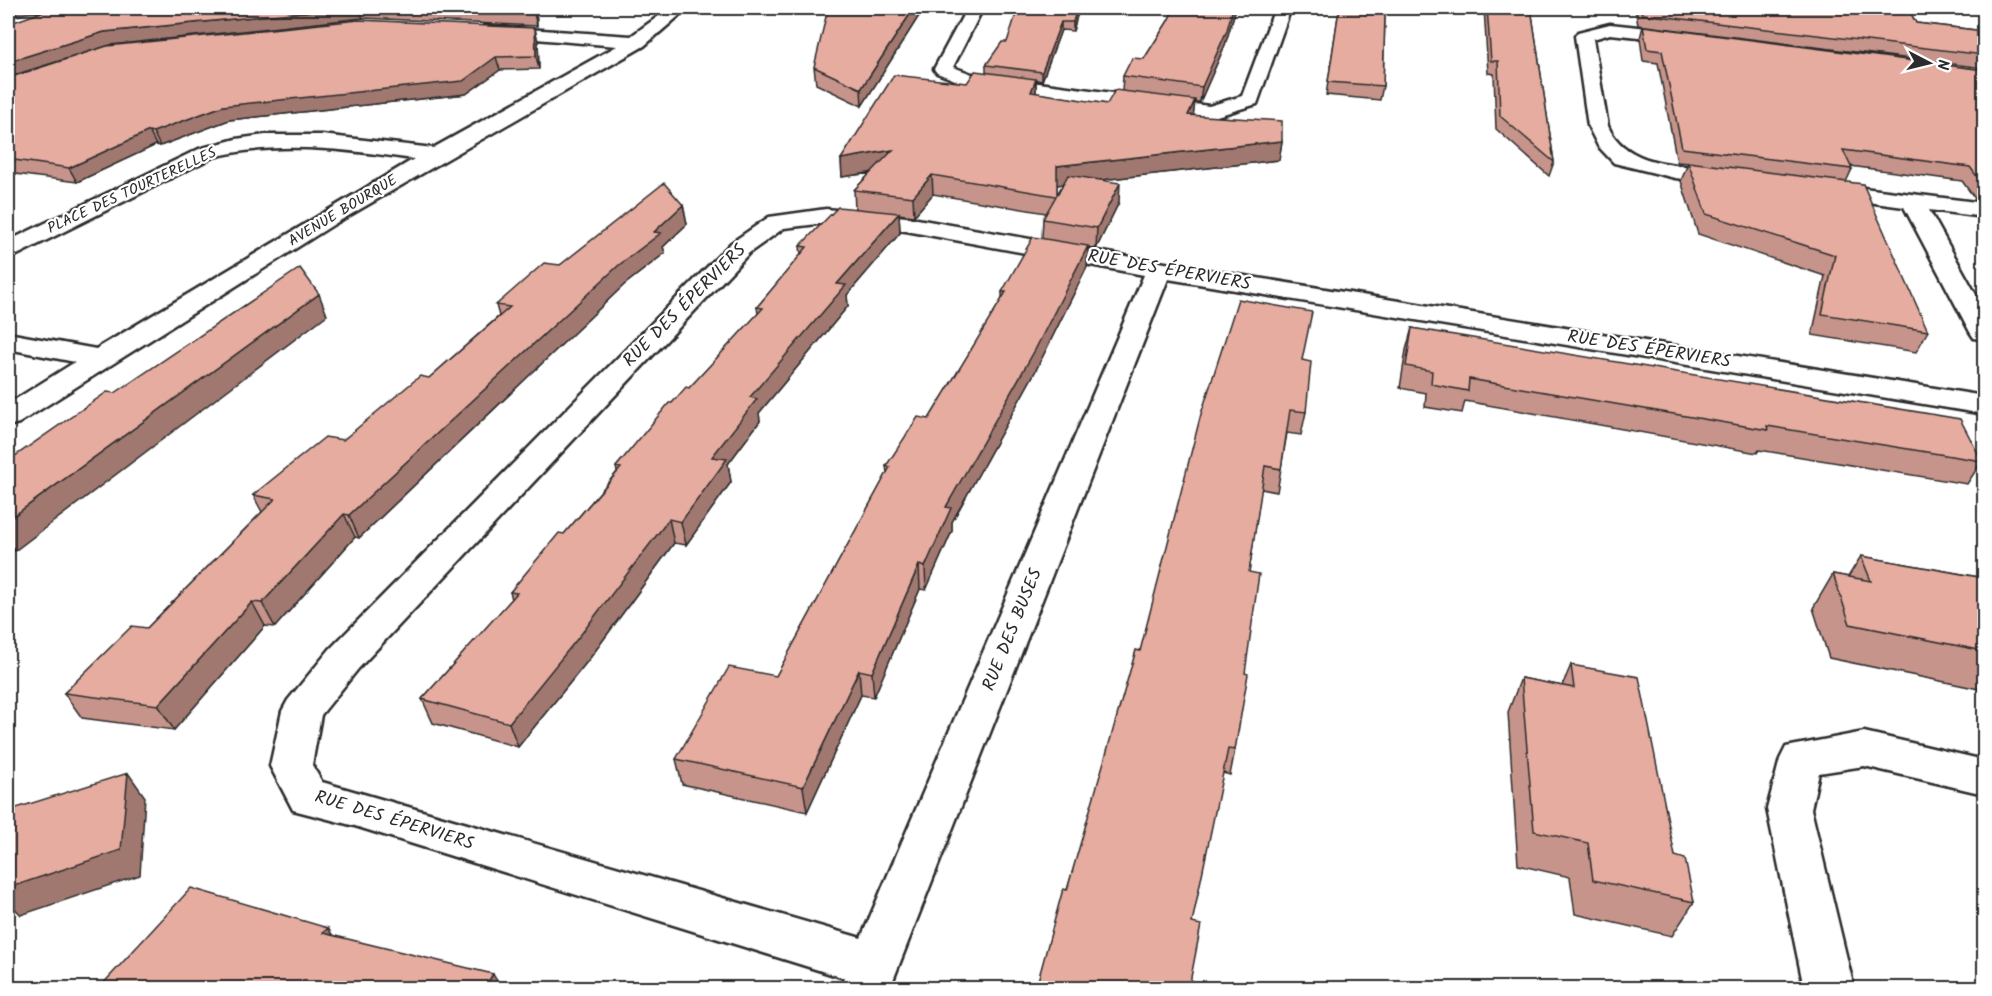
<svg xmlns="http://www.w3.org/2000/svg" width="1992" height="996" font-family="Kalam,sans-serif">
<rect width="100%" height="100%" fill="#fff"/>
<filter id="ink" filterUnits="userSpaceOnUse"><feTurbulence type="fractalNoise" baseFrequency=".0167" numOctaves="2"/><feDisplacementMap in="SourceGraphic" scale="12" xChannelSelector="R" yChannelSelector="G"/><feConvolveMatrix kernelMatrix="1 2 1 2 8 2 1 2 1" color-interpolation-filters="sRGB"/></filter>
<g filter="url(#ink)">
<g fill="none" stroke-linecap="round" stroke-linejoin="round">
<path fill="#7290aa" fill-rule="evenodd" d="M34,8H44L8,20V16Z"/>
<defs>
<path id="minor" d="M670,8H688L644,46L336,223L19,423L8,426V404L75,362L8,349V333L96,349L414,159C346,150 281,140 213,157L17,255L8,257V241L199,149L236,139L265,135H322L433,148L617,46L490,35L482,30L484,26L631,36Z
M967,8H983L953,67L972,74L1209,106L1242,96L1275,8H1291L1257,104L1210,118L968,85L937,73L934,69Z
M1610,24L1685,32L1694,37L1685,42L1610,34L1593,39L1608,126C1629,173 1695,163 1738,173L1741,178L1738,183L1730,185L1675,178L1614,163L1598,146L1588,126L1575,36L1578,32Z
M1823,183L1984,203V217L1929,210L1984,309V340L1974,338L1970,332L1904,207L1815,195L1812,190L1815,185Z
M826,209L906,217L1159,262L1984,396V414L1168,279L890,988H840L844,978L355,826L293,810L270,766L282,711L288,700L330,649L731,243L769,217ZM826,223L906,231L1144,275L861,938L322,782L312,765L321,715L358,669L749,253L784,228Z
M1864,732L1984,760V794L1864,766L1819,773L1811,809L1854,988H1804L1767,809L1780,759L1786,747Z"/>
</defs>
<use href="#minor" stroke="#2b2b2b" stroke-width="5"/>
<use href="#minor" fill="#fff" fill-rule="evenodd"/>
</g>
<path fill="#c6948a" stroke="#2b2b2b" stroke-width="1.5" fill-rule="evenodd" d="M8,8H536L537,26L363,18L110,45L39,12Z
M1079,8L1073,31L1061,30L1042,81L1036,80V93L1107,104L1122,91L1123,76L1144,59L1168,21L1174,8H1236L1225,45L1200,102H1195L1193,115L1282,141L1279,160L1101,180L1119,202L1096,249L1088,247L1087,267L1035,372L952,522V531L926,590L920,589L874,697L861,695L807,812L682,784L676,759L776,676L887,473L886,466L929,419L1002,300V292L1042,238L1043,219L1046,213L933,194L914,216L899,214L900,233L847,295L848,306L759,413L760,421L728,464L731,482L686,545L674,543L590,658L518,747L433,723L422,699L512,599L510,592L564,534L617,472L616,467L672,403L689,388L758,314L757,307L801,255L800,246L855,209L854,190L871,173L842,177L841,159L967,83L986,73V65L1007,42ZM1063,184L1057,195V185Z
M1484,8H1531L1554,162L1549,176L1496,129L1494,74L1488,73Z
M1635,8H1908L1916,23L1984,31V68L1638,25Z
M922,11L862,106L816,84L814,67Z
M1385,15L1383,86L1380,100L1326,95L1338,16Z
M1643,26L1984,70V201L1976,200L1962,181L1850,166L1852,169L1846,182L1928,331L1916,352L1812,335L1825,276L1698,234L1681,181L1688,163L1677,162L1658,63L1643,61L1640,38Z
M538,41L539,69L500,70L466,94L229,120L160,146L156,145L77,182L8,173V78Z
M683,205L687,224L663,247L665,253L624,285L359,538L355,537L275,627L265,626L174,730L82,718L64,693L147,628L262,512L253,495L343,440L429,378L499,316L496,305L560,265Z
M1412,328L1982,461L1967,484L1759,450L1757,453L1465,401L1462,413L1425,407L1426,393L1400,388L1406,350Z
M1302,361L1306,412L1301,435L1287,433L1277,492L1261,489L1249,572L1235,750L1230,775L1223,773L1067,890L1140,651Z
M1861,556L1984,578V690L1829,658L1813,608L1833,574L1848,577Z
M1571,665L1675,856L1694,902L1672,936L1575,914L1570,877L1518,865L1508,712L1521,678L1562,686Z"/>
<path fill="#a17870" stroke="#2b2b2b" stroke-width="1.5" d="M8,8H75L76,9L8,15Z
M342,8H359L363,18L110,45L8,77V62L104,32Z
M534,8H536L537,26L534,14Z
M914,8H922V11L862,106L861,89Z
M1077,8H1079L1073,31V22Z
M1233,8H1236L1225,45L1200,102L1202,87Z
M1061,22V30L1042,81V72Z
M535,28L538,41L539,69L536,56Z
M496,57L500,70L466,94L229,120L160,146L153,132L223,106Z
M1036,79V97L1031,92Z
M1195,100L1193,118L1188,115Z
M149,131L156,145L77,182L69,168Z
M1282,141L1279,160L1056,185L1057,166Z
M893,150L894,169L842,177L841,159Z
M932,175L933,194L914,216L913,197Z
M1120,183L1119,202L1096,249L1097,228Z
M683,205L687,224L663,247L665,253L624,285L359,538L349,515Z
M899,213L900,233L847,295L848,306L759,413L760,421L728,464L731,482L686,545L681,522L712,457L750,397L837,284Z
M1088,246L1087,267L1035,372L952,522V531L926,590L925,567L946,507Z
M319,294L327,315L8,556V520Z
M344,514L355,537L275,627L262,603Z
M669,519L674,543L590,658L518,747L509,723Z
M919,565L920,589L874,697L872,673Z
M252,602L265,626L174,730L158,705Z
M859,670L861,695L807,812L803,787Z
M128,773L145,797L140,875L21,915L8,901V888Z
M328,928L343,952L323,933Z
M493,974L501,988H484Z"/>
<path fill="#e6aca0" stroke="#2b2b2b" stroke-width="1.5" d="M53,8H342L104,32L8,62V24Z
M397,8H534V14Z
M828,8H914L861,89L814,67Z
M1018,8H1077L1073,22H1061L1042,72L986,65L1002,42H1007Z
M1174,8H1233L1227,30L1202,87L1123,76L1132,58L1144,59L1168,21Z
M1341,8H1386L1385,15L1383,86L1328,82L1338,16Z
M1487,8H1531L1554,162L1500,116L1498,61H1491Z
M1641,8H1908L1916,23L1984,31V55L1642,14Z
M359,20L535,28L536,56L496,57L463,81L223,106L153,132L149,131L69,168L8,159V78L107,46Z
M1643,26L1984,70V186L1970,167L1843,150L1852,169L1682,148L1662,51L1647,49Z
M975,71L1036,79L1031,92L1107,104L1115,90L1195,100L1188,115L1282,121V141L1057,166V195L1068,175L1120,183L1097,228L1043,219L1056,196L932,175L913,197L854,190L893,150L841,159L894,75L967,83Z
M1688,162L1863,184L1928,331L1822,314L1835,255L1706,214Z
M664,183L683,205L654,232L661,233L619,265L349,515L344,514L262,603L252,602L158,705L64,693L132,626L147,628L275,499L253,495L325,437L343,440L420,376L429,378L510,307L496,305L544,263L560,265Z
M838,207L899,213L837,284L846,285L750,397L757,399L712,457L727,459L681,522L669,519L582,633L509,723L422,699L517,593L510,592L559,533L564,534L621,468L616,467L669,403H672L686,387L689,388L763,308L757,307L807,247L800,246Z
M1033,237L1088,246L1035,350L946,507L951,508L925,567L919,565L872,673L859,670L803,787L676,759L729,667L776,676L890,467L886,466L918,417L929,419L1006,292H1002Z
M300,268L319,294L8,520V461L107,392L115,393Z
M1238,299L1312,312L1302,360L1311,362L1306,412L1290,410L1281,469L1265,466L1249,572L1259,574L1245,673L1248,674L1235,750L1228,749L1192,923L1201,925L1189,988H1036L1063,889L1067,890L1136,650L1140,651L1201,414Z
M1412,328L1960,419L1982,461L1767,426L1768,430L1469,379L1468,391L1431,384L1432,371L1406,366Z
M1861,556L1984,578V651L1850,624L1833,574L1871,581Z
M1571,665L1639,677L1675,856L1685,859L1694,902L1593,880L1588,843L1534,831L1521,678L1574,688Z
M128,773L121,850L8,888V839L13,809Z
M191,888L328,928L323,933L493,974L484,988H487H99Z"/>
</g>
<g text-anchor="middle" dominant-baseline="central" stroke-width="4.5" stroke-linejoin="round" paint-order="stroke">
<g font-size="15" fill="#2b2b2b" stroke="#fff">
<text transform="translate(132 191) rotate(-25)">PLACE DES TOURTERELLES</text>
<text transform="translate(343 211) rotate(-31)">AVENUE BOURQUE</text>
</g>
<g font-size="18" fill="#2b2b2b" stroke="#fff">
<text transform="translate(1169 271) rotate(10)">RUE DES ÉPERVIERS</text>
<text transform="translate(685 306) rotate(-45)">RUE DES ÉPERVIERS</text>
<text transform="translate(1649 350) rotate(9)">RUE DES ÉPERVIERS</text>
<text transform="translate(1013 630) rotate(-68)">RUE DES BUSES</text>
<text transform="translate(394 821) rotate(17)">RUE DES ÉPERVIERS</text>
</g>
</g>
<rect width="1992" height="996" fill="none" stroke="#fff" stroke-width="30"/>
<rect x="15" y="15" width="1962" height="966" fill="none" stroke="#2b2b2b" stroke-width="2" filter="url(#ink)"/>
<g transform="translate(1929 63) rotate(97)" stroke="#ffffff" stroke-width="4.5" paint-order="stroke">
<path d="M0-4.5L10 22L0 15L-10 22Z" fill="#2b2b2b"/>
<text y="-9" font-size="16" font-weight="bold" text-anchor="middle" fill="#2b2b2b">N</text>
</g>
</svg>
